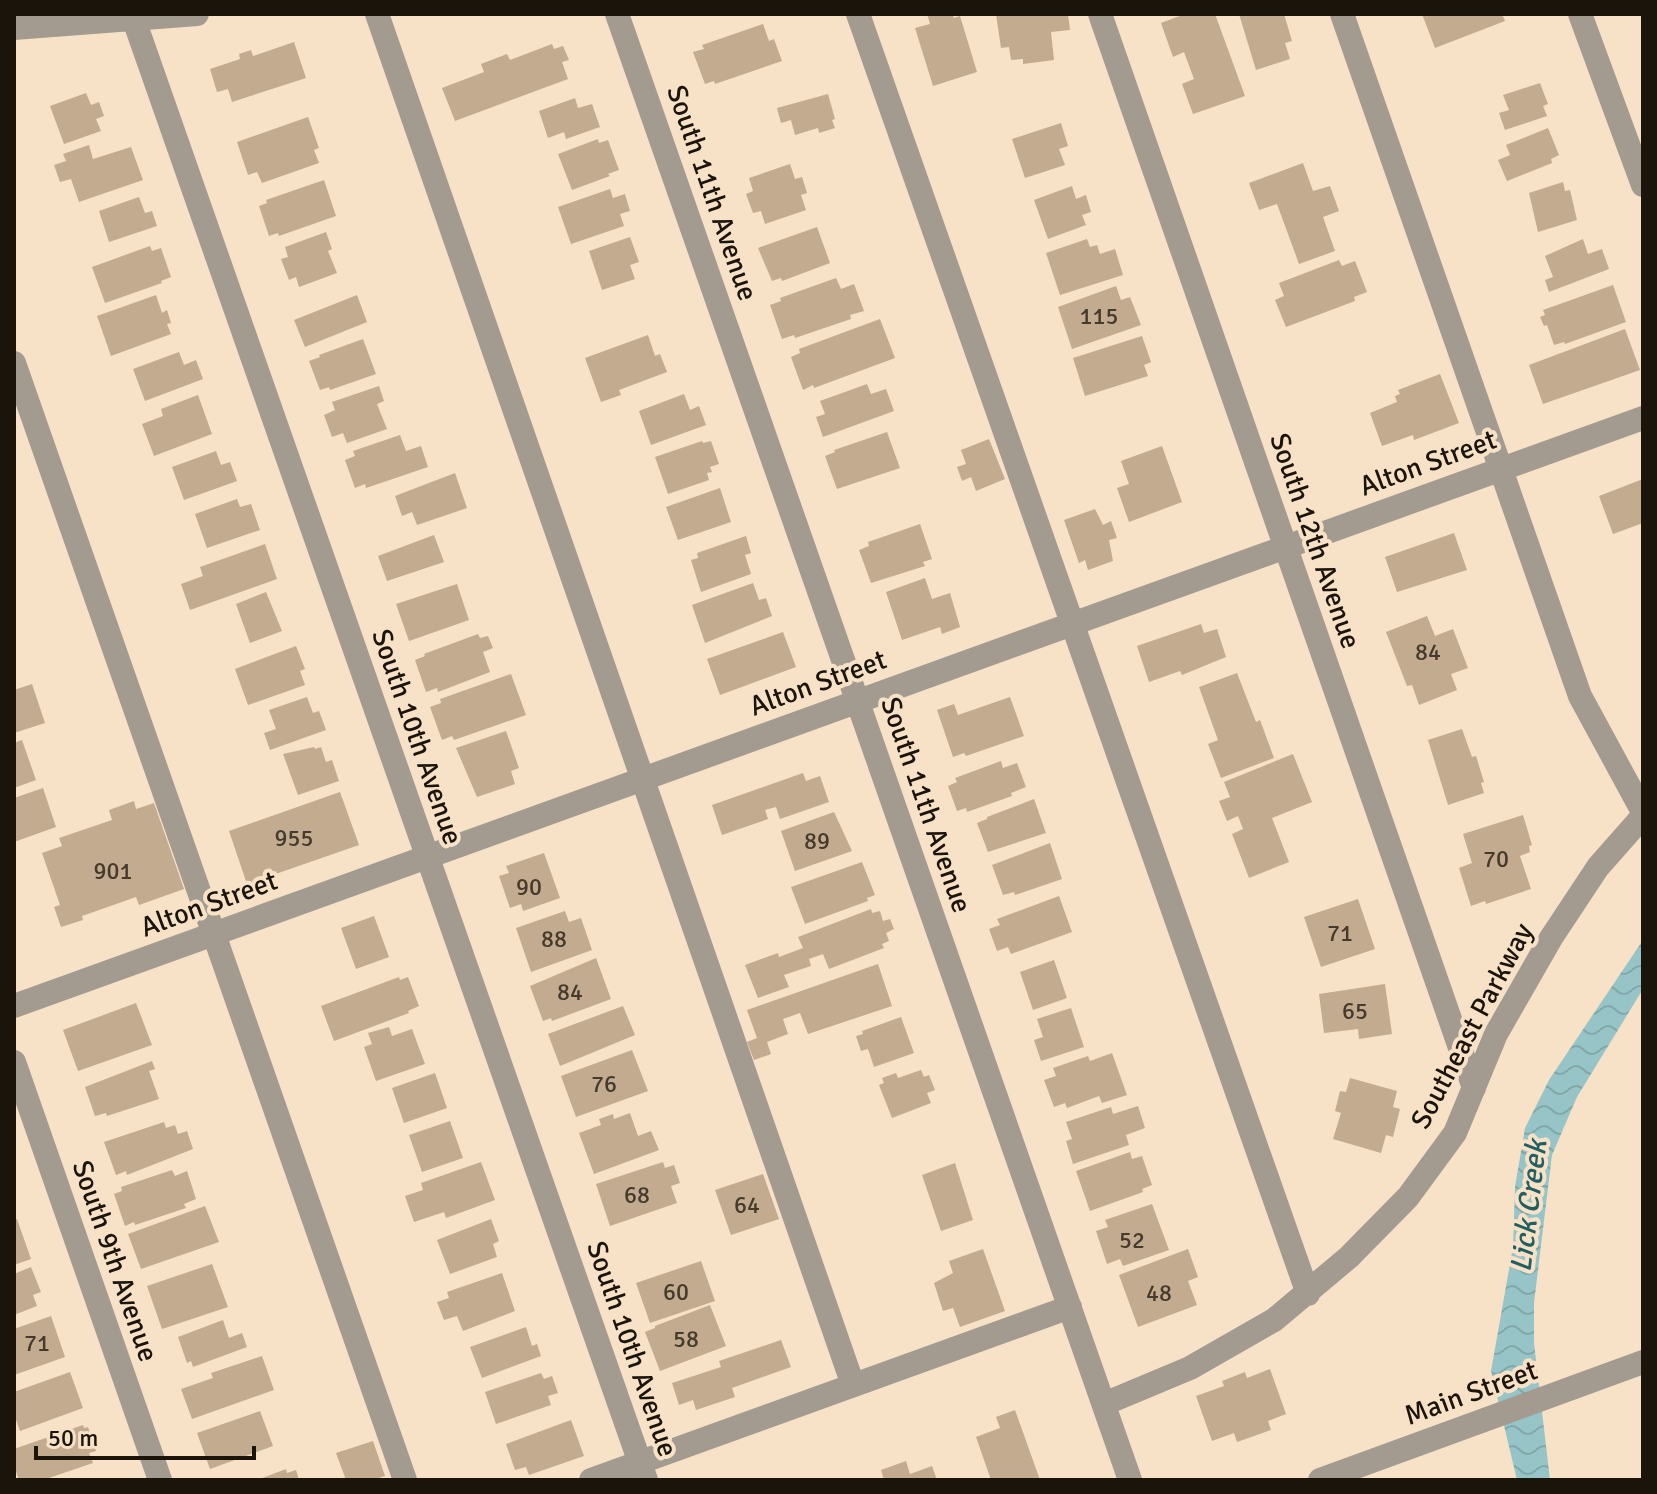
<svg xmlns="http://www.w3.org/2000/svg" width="1657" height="1494" font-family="Signika,sans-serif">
<defs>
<pattern id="water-waves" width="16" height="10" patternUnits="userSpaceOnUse" patternTransform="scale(2)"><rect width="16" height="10" fill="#97c5c7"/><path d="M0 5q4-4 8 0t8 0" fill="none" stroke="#82a8aa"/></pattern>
</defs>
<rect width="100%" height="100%" fill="#f7e1c7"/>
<path fill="url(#water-waves)" d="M1643,940V989L1577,1097L1552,1155L1534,1303V1343L1550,1480H1517L1491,1371L1513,1247L1515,1187L1525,1128L1549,1080Z"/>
<path fill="#c3ab8f" d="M927,14H952L954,18L960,16L977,72L933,86L915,28L930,24Z
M996,14H1068L1070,30L1051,32L1054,60L1023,64V59L1011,60L1009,47L1001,48Z
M1185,14H1215L1245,96L1193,114L1182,84L1194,79L1184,52L1173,57L1161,23Z
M1239,14H1284L1292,41L1285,43L1290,59L1256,70Z
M1422,14H1502L1505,21L1435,48Z
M763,24L769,41L774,39L782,61L715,84L714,81L705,84L693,52L704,49L702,45Z
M294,42L306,78L232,102L228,89L217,92L210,69L240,59L239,54L251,50L253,56Z
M552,44L554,49L563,46L569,60L562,62L568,79L455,121L442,88L484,72L481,64L507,54L510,60Z
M1540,83L1548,104L1543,106L1547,116L1505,130L1499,113L1509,110L1503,95Z
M86,93L91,105L99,102L104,116L96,119L101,131L64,144L50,106Z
M828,94L835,119L832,120L835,128L819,133L818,128L795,135L791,120L781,123L777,108Z
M575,98L578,108L592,104L600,127L566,139L564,132L548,138L539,111Z
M308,117L319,148L314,150L319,163L262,183L257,172L248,175L237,142Z
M1061,123L1068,146L1059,149L1065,165L1025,178L1012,139Z
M1548,128L1559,155L1551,159L1552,163L1507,181L1498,160L1510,155L1506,145Z
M598,139L599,143L608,140L619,170L608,174L610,176L572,190L558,154Z
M89,145L93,159L131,147L143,180L79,202L71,179L60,182L54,165L66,161L63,154Z
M1303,163L1313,191L1330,186L1339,211L1323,217L1335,251L1299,264L1277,204L1259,210L1249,183Z
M790,164L795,179L802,177L807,193L801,195L806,210L765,224L761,211L753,213L746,194L753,191L749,178Z
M324,180L336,216L279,236L278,233L269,236L259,206L267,203L266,200Z
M1563,182L1565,191L1570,190L1577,220L1538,232L1529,193Z
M1072,186L1076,199L1086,195L1091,212L1082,215L1086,225L1048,239L1034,200Z
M610,189L613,198L625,194L630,211L620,214L624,226L571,244L558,207Z
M139,197L145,213L152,211L157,226L109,242L99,211Z
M817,227L830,263L782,281L781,278L772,281L758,248Z
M326,232L332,249L328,251L337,273L299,287L296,277L289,280L281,259L288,257L285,247Z
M630,237L639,262L630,265L635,279L602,290L589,251Z
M1087,239L1090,247L1097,245L1100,254L1115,249L1123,275L1060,295L1046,253Z
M1583,239L1588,254L1602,249L1609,269L1549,292L1545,280L1553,277L1545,256Z
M150,246L152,251L161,248L171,277L161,281L162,283L105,303L92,267Z
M1339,260L1342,266L1355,261L1367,292L1354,297L1355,301L1286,327L1275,300L1284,296L1279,283Z
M836,278L841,289L854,284L864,311L850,315L851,319L795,338L794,335L782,339L770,305L781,301L780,298Z
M1613,285L1626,322L1565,344L1564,342L1554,345L1547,325L1544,326L1540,317L1545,315L1543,310Z
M1116,286L1121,300L1130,297L1141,325L1072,349L1058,307Z
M156,295L162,313L167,310L171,323L167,324L171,334L111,356L97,316Z
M357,295L367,322L305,347L294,320Z
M880,319L895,358L814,388L813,385L803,390L791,357L800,353L799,349Z
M1625,329L1640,370L1543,404L1529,365Z
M648,335L655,356L660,354L667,372L619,390L621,395L601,402L585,358Z
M1142,336L1151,362L1144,365L1148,376L1085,396L1073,358Z
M363,339L376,374L330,390L329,387L320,390L309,361L320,357L319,355Z
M179,352L184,365L196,360L203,379L145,401L133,369Z
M1440,374L1459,423L1414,440L1413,435L1382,446L1370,413L1397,402L1395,396L1400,394L1398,390Z
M867,384L871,394L886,389L894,411L823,437L816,417L825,414L820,401Z
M379,386L384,401L377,404L387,429L347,443L343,433L332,437L324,415L335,410L332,402Z
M684,394L690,410L699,406L706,425L651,445L639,411Z
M198,395L212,434L154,456L142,424L163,416L161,409Z
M887,432L900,468L837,489L825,456L835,452L834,450Z
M400,435L406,451L421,446L428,467L366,488L365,484L355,488L345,460L355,456L353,451Z
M989,439L1005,479L976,491L971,477L962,481L957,467L966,464L961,450Z
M702,441L703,443L711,441L719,464L710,467L712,472L707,473L709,480L668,494L655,457Z
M1162,446L1182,502L1129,522L1117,488L1129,484L1121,461Z
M216,451L221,465L230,462L237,481L184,500L172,467Z
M455,473L467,508L417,525L412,512L402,516L395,496Z
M1643,479V523L1613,534L1599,496Z
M720,488L731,522L678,540L666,507Z
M237,499L240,507L251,504L260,530L207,548L195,514Z
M1095,509L1103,525L1111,521L1117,538L1109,540L1113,561L1088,570L1085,560L1079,563L1064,520Z
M920,524L932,559L923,562L925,566L871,583L859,550L869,546L868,542Z
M1454,533L1467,570L1397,592L1385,557Z
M434,535L444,562L387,581L378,556Z
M746,536L751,553L745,555L751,574L701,592L691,560L698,558L697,553Z
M265,544L277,579L190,610L181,584L203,576L200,567Z
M925,578L932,599L950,593L960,627L942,634L940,627L902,640L886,592Z
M753,583L759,600L766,598L772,616L705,643L692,605Z
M457,584L469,620L409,641L396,604Z
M266,592L282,631L250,643L236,604Z
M1427,616L1435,636L1453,629L1468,668L1451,674L1457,690L1419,705L1412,685L1407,686L1386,632Z
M1201,624L1204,633L1217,629L1226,657L1182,675L1180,671L1149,682L1137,646Z
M783,632L796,667L720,695L707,659Z
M478,634L480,638L488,636L493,648L483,652L490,672L438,692L437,688L426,692L415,660L425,656L424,654Z
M296,646L305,669L300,671L305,685L248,705L235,669Z
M1237,673L1256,722L1260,720L1274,758L1221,778L1208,744L1218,740L1199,687Z
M511,674L526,715L454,740L452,736L442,740L430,707L441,703L440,699Z
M32,684L45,723L14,733V690Z
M307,697L313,713L319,711L326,730L270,750L264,733L276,729L269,710Z
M1010,697L1024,736L966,756L964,753L953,757L937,710L954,704L958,715Z
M1462,729L1472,757L1476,756L1484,782L1481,783L1484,793L1448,805L1428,740Z
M506,731L519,768L511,771L515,784L477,797L456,748Z
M22,740L36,780L14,788V743Z
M314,747L315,749L321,747L326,762L332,760L339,781L298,795L283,754Z
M1293,754L1312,802L1272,818L1289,862L1249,878L1232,834L1243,829L1238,816L1227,821L1219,801L1230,797L1224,782Z
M1001,761L1003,768L1017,763L1026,787L1011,793L1012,796L967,812L966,808L957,811L948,786L957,782L955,778Z
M803,773L806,781L820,776L829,802L780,819L776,807L765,810L768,819L722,835L712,805Z
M43,788L56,827L14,842V798Z
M340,792L359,845L247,884L229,831Z
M1034,799L1046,833L988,852L977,823L987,819V817Z
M134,801L136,809L154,803L184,889L139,905L136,897L82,916L83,920L61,927L54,907L60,905L42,853L62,846L59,838L112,820L109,810Z
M834,812L852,851L795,871L781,831Z
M1523,815L1532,845L1529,846L1530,852L1520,856L1531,889L1486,904L1485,901L1471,906L1459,868L1472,863L1463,834Z
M1050,843L1062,879L1015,895L1014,892L1003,895L992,865Z
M544,853L560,898L523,911L521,904L510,908L499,876L509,873L506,866Z
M862,862L875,895L867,898L868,901L805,924L791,887Z
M1059,896L1072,932L1011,954L1008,947L997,951L989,929L1000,925L997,919Z
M1358,899L1375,949L1321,967L1304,917Z
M871,909L872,913L880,911L883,921L890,919L894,929L886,933L889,941L882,944L884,948L829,969L823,954L809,959L811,966L784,975L789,987L758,998L745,965L778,953L779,957L803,948L798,937Z
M565,911L569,922L581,918L592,950L531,972L516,928Z
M374,916L389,957L356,969L341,928Z
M596,958L611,999L552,1021L551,1018L543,1021L530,986Z
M1054,960L1067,998L1033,1010L1020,972Z
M878,964L892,1006L808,1034L800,1013L783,1019L788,1034L767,1042L771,1054L754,1060L747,1042L757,1038L747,1010Z
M399,977L400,980L408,977L419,1006L408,1011L409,1013L334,1041L321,1006Z
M1385,984L1392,1034L1359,1039L1358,1029L1324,1033L1319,994Z
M136,1003L152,1045L78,1071L63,1030Z
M623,1006L635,1035L560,1066L548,1034Z
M1071,1008L1084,1047L1041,1061L1034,1040L1043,1037L1037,1019Z
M901,1017L914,1053L874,1067L868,1049L861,1051L856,1036L863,1034L862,1031Z
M389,1027L392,1036L412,1029L425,1064L376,1081L364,1047L372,1044L368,1033Z
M632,1050L648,1091L576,1117L561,1076Z
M1112,1053L1127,1095L1102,1103L1099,1096L1067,1108L1065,1103L1054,1107L1044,1080L1056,1076L1053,1068L1088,1056L1090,1061Z
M152,1061L155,1069L149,1071L159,1099L107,1116L106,1113L95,1116L85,1087Z
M921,1070L924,1077L929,1075L935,1090L927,1093L931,1103L892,1118L879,1085L884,1083L882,1078L896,1073L898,1078Z
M435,1073L447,1108L404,1123L392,1088Z
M1350,1078L1397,1091L1393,1107L1400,1109L1393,1137L1386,1135L1381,1153L1333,1139L1341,1113L1335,1111L1340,1091L1346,1092Z
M1138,1106L1145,1128L1126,1135L1129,1145L1073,1164L1066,1141L1072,1139L1066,1122L1111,1107L1113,1114Z
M630,1113L638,1136L651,1131L659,1150L594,1174L579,1133L601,1125L599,1119L613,1114L614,1119Z
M450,1121L463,1158L422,1172L409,1135Z
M164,1122L166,1128L175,1125L178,1134L187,1131L193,1149L127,1175L126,1171L116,1175L104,1142Z
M1130,1152L1132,1159L1142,1156L1152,1185L1142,1189L1143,1192L1090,1211L1076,1171Z
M481,1162L495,1200L446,1218L444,1212L414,1222L405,1196L423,1190L421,1183Z
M663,1162L665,1168L674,1165L680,1183L671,1186L677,1203L610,1226L596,1184Z
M955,1163L973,1220L941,1231L922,1175Z
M172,1170L175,1176L187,1171L196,1199L184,1204L186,1208L135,1225L134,1222L125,1226L114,1194L122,1191L121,1187Z
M763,1174L779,1219L731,1235L715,1190Z
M1152,1204L1169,1250L1123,1266L1120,1259L1107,1264L1096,1231L1108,1227L1105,1220Z
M205,1206L219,1242L141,1269L128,1234Z
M17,1219L31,1259L14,1265V1220Z
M491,1219L499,1241L493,1244L497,1257L450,1274L437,1240Z
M983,1249L1005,1311L960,1327L953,1308L943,1311L934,1283L953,1273L949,1261Z
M1188,1249L1198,1277L1188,1281L1197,1305L1138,1327L1119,1275Z
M701,1261L715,1301L650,1323L636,1283Z
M212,1264L228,1307L162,1329L147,1286Z
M31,1267L41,1292L33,1295L37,1306L14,1315V1274Z
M502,1273L515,1311L463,1331L457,1316L444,1320L437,1302L449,1298L447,1292Z
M710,1305L726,1346L660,1371L645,1332L655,1328V1326Z
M51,1316L65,1357L14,1375V1329Z
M223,1320L229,1338L242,1333L247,1347L193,1367L191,1361L187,1363L178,1337Z
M526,1327L532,1346L537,1344L541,1356L482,1378L470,1347Z
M781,1340L791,1367L732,1388L735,1397L696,1410L693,1400L679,1405L672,1383L721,1367L719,1361Z
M262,1356L274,1390L192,1419L181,1389L213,1378L211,1373Z
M1270,1369L1286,1414L1268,1421L1271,1430L1237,1442L1234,1433L1212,1441L1196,1396L1224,1386L1222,1381L1245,1372L1247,1378Z
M70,1372L83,1408L20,1431L14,1414V1392Z
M541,1373L544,1379L552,1376L558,1393L548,1396L551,1405L496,1424L485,1392Z
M1015,1410L1040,1480H991L976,1437L1000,1428L996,1417Z
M260,1411L273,1446L210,1469L197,1433Z
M571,1420L584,1456L529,1475L526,1467L515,1470L506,1444Z
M83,1425L84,1428L88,1427L96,1451L89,1453L93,1463L43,1480H19L14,1466V1449Z
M373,1441L385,1476L372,1480H346L336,1453Z
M906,1461L910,1474L932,1466L937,1480H884L881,1470Z
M286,1469L287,1473L296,1470L299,1480H257Z"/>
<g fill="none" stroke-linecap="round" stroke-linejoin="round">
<path stroke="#a39b8f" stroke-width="24" d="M132,14L646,1480
M377,14L853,1385
M617,14L1130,1480
M858,14L1308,1294
M1100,14L1474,1088
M1342,14L1580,696L1643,812
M1580,14L1643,185
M14,28L197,14
M14,363L405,1480
M14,1006L1643,418
M14,1062L160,1480
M1104,1404L1190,1368L1274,1320L1349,1257L1408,1197L1455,1133L1496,1034L1551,938L1598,867L1643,816
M591,1480L1070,1307
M1320,1480L1643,1362"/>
</g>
<g text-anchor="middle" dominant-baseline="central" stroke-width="8" stroke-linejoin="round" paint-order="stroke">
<g font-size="24" fill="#453a2b">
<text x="1099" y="316">115</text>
<text x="1428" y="652">84</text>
<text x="294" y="838">955</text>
<text x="817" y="841">89</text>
<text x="1496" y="859">70</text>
<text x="113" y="871">901</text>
<text x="529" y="887">90</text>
<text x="1340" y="933">71</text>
<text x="554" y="939">88</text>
<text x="570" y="992">84</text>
<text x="1355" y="1011">65</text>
<text x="604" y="1084">76</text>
<text x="637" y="1195">68</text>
<text x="747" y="1205">64</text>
<text x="1132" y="1240">52</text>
<text x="676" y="1292">60</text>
<text x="1159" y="1293">48</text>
<text x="686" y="1339">58</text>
<text x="37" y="1343">71</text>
</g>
<g font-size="28" fill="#1b140a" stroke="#f7e1c7">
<text transform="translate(712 193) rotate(71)">South 11th Avenue</text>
<text transform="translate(1428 463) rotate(-20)">Alton Street</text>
<text transform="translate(1315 541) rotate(71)">South 12th Avenue</text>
<text transform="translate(818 683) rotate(-20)">Alton Street</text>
<text transform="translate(417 737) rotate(71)">South 10th Avenue</text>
<text transform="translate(926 805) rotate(71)">South 11th Avenue</text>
<text transform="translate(209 904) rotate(-20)">Alton Street</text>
<text transform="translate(1472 1026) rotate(-62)">Southeast Parkway</text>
<text transform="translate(115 1261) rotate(71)">South 9th Avenue</text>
<text transform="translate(632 1349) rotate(71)">South 10th Avenue</text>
<text transform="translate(1471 1393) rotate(-20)">Main Street</text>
</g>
<g font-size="30" font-style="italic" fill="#215f62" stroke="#f7e1c7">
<text transform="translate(1529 1206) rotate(-83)">Lick Creek</text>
</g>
</g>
<rect width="1657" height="1494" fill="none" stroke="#1b140a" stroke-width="32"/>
<path d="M36 1446v12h218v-12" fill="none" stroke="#1b140a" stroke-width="4"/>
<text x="48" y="1446" font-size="24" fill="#1b140a" stroke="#f7e1c7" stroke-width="6" paint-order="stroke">50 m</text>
</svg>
